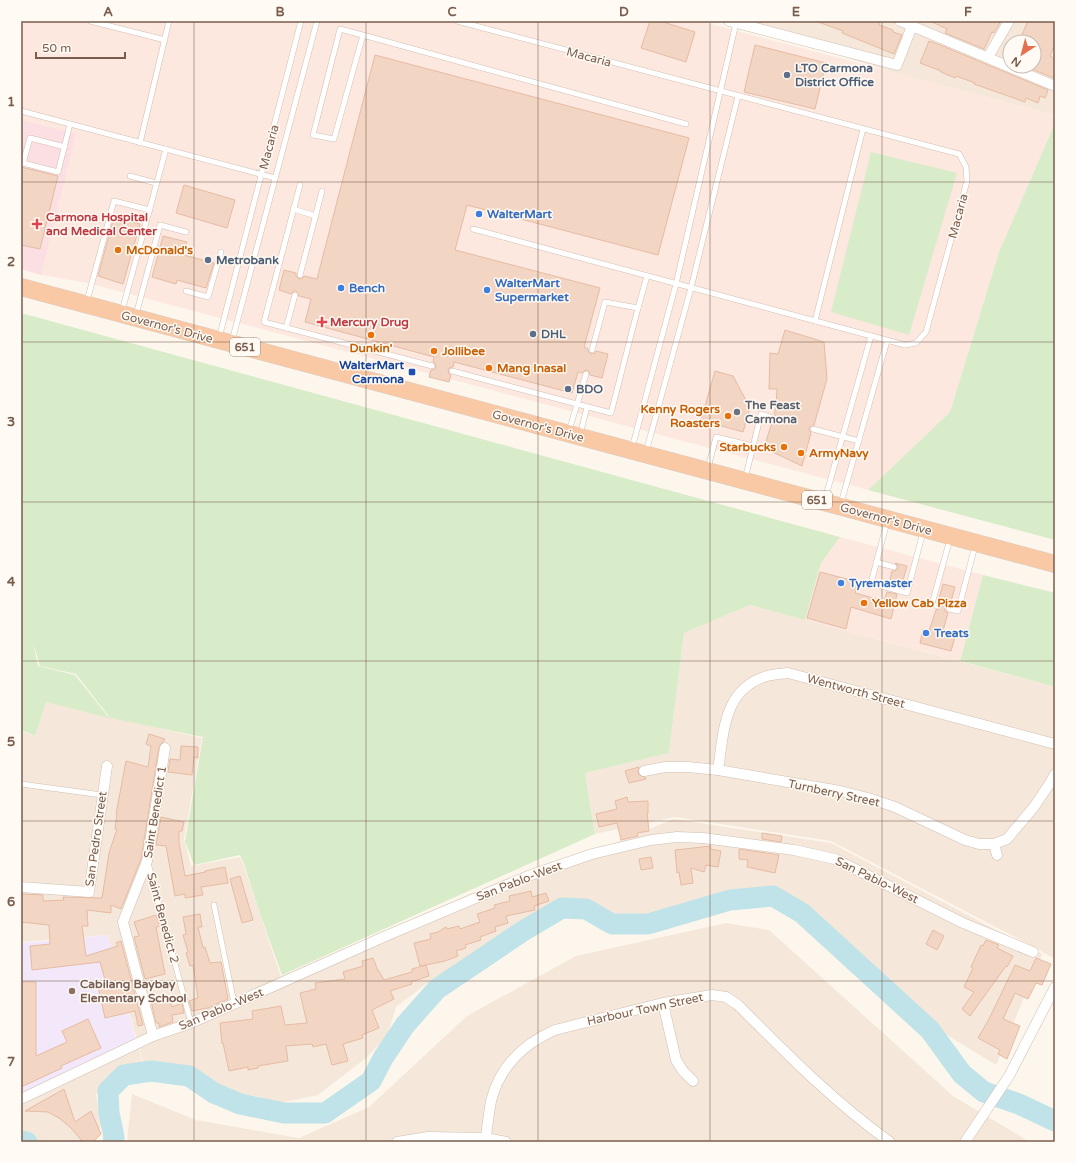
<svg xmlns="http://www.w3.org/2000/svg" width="1076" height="1163" font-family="'Varela Round',sans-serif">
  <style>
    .residential { fill: #f5e8da; fill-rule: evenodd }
    .commercial { fill: #fde8e0 }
    .education { fill: #f3e8fa }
    .medical { fill: #fbdfe3 }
    .green { fill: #d8ecc9 }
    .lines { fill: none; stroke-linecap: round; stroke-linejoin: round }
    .river { stroke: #bfe3e8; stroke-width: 21 }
    .building { fill: #f3d5c3; stroke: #e6bba3 }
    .service-casing { stroke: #d1beb0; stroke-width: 6 }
    .minor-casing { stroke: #d1beb0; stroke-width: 11 }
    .trunk-casing { stroke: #dad1cd; stroke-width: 18 }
    .service { stroke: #fff; stroke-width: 5 }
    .minor { stroke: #fff; stroke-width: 10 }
    .trunk { stroke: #f9c8a4; stroke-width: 17 }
    .grid { fill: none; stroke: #7a5c4d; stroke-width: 1; stroke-opacity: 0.55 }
    .service-dot { fill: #5c6f8a; stroke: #fffaf3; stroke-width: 1.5 }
    .shop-dot { fill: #3f7fe0; stroke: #fffaf3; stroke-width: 1.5 }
    .health-dot { fill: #e0444e; stroke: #fffaf3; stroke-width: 1.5 }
    .food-dot { fill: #e8710a; stroke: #fffaf3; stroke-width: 1.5 }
    .transit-dot { fill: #1a4fb4; stroke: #fffaf3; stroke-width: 1.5 }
    .worship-dot { fill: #6b7280; stroke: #fffaf3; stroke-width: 1.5 }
    .education-dot { fill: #8d6e63; stroke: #fffaf3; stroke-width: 1.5 }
    .labels { text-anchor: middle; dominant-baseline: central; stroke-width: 3; stroke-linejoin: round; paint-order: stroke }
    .shield { fill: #fffaf3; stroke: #a28b7f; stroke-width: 1 }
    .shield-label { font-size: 11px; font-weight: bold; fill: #7a5c4d }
    .street-label { font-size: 12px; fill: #7a5c4d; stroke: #fffaf3 }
    .service-label { font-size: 12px; font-weight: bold; fill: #4e5e75; stroke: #fffaf3; text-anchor: start }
    .shop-label { font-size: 12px; font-weight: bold; fill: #366cbe; stroke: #fffaf3; text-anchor: start }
    .health-label { font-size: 12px; font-weight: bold; fill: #be3a42; stroke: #fffaf3; text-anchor: start }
    .food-label { font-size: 12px; font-weight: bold; fill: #c56008; stroke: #fffaf3; text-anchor: start }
    .transit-label { font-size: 12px; font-weight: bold; fill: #164399; stroke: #fffaf3; text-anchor: end }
    .worship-label { font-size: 12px; font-weight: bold; fill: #5b616d; stroke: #fffaf3; text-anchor: start }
    .education-label { font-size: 12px; font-weight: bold; fill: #785e54; stroke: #fffaf3; text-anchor: start }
    .neatline { fill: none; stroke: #7a5c4d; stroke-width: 1.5 }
    .grid-label { font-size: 13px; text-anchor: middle; font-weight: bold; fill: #7a5c4d }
  </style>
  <rect width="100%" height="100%" fill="#fdf6ec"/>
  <g class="residential">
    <path d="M732 21H1055V115L898 74ZM1010 42H1034V66H1010Z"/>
    <path d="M750 605 1055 687V959L1034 947 831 841 675 817 595 834 585 773 669 753 684 633Z"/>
    <path d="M46 702 202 738 184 839 191 866 240 857 243 864 281 977 674 819 831 843 1042 954 996 1065 934 1027 836 934 770 891 728 894 689 902 646 921 612 920 588 906 562 905 461 965 426 984 396 1007 387 1036 366 1058 318 1095 280 1103 255 1096 216 1090 186 1073 145 1069 108 935 21 942V731L35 736Z"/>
    <path d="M726 923 769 930 953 1096 1030 1142H127L132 1094 196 1120 299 1138 369 1107 467 1016 576 956Z"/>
    <path d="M136 1039 144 1069 109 1080 96 1094 101 1126 93 1142H35L21 1136V1097Z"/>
  </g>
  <g class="commercial">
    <path d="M21 21H700L1055 115V123L999 252 950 412 868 490 88 283 41 275 21 269Z"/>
    <path d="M840 537 983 575 960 661 805 620 821 563Z"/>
  </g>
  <path class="education" d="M108 935 136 1039 21 1096V943Z"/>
  <path class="medical" d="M21 120 76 134 41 275 21 269Z"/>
  <g class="green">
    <path d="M1055 123V540L868 490 950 412 999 252Z"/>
    <path d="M871 152 957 173 909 335 831 312Z"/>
    <path d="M21 313 840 537 821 563 805 620 750 605 684 633 669 753 585 773 595 834 282 975 258 908 244 864 240 855 194 865 185 841 203 737 110 718 76 674 40 666 33 643 38 666 75 675 109 718 46 702 35 736 21 730Z"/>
    <path d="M983 575 1055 593V687L960 661Z"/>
  </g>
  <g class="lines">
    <g class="river">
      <path d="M21 1141 27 1142"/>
      <path d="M113 1142 114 1137 109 1113 108 1091 124 1075 151 1071 189 1076 214 1093 240 1104 284 1113H325L371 1081 383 1058 405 1025 437 989 523 931 562 908 586 909 612 924H648L730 900 773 896 802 913 930 1030 962 1074 984 1092 1019 1104 1055 1121"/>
    </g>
  </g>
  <g class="building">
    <path d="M650 21H660L695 32 686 62 641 48Z"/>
    <path d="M818 21H880L879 25 893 30V32L902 35 894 54 842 33 843 31 818 22Z"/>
    <path d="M930 21H1001L994 33 992 32 984 49 945 33 947 29Z"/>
    <path d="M1028 21H1055V44L1050 56 1055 59V76L1054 78 1024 66H1034V42H1027L1020 39Z"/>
    <path d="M929 41 940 45 1048 90 1045 98 1040 96 1038 103 1026 98 1025 102 974 84 975 83 956 76 955 78 941 72V71L920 63Z"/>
    <path d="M755 45 826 63 815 109 744 92Z"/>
    <path d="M375 55 689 138 658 255 467 205 455 250 600 288 584 347 588 349V351L591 354 595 353 596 351 608 354 602 378 590 375 589 372 587 370 584 371 582 373 578 372 572 393 454 362 453 367 449 368 448 370 449 374 451 375 449 382 429 377 431 370 435 369 436 367 435 363 433 362 434 357 305 322 311 299 299 296 296 291H294L291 294 279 290 284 270 296 273V276L299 279 303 278 304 276 317 279Z"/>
    <path d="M21 167 58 176 40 249 21 245Z"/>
    <path d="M184 185 235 200 227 228 176 213Z"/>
    <path d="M114 217 140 224 123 284 98 276Z"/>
    <path d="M163 236 187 242 184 255 214 263 206 288 177 280 176 284 152 277Z"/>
    <path d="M785 330 824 342 827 379 814 425 809 428V430L811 433 802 466 764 448 772 422 775 421 777 419 776 416 774 414 776 406 777 389H769L770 353 778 354Z"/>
    <path d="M715 371 733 376 750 408 743 432 701 420Z"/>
    <path d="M895 563 907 566 901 587 889 584 892 571H895L898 568V566Z"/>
    <path d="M820 572 858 582 855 593 884 601 887 592 897 594 891 619 851 607 846 629 807 618Z"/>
    <path d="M943 584 955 587 950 605H947L945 608V611L948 613 942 634 955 637 951 651 920 643 923 629 929 631 936 610 939 609 941 607 940 604 938 602Z"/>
    <path d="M149 734 165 739 159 747 141 859 121 909 111 905V913L87 910 88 926H82L86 956 118 946 116 943 121 941 143 1025 138 1026 135 1011 105 1018 97 982 105 980 100 962 32 970 30 946 50 944 49 925 21 922V894L43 895V901L64 900 63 897 102 898 109 853 117 829H115L117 814H116L126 761 148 767 151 746 146 744Z"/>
    <path d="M181 746 198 747V758L194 757 192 775 168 772 170 759 180 760Z"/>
    <path d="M639 767 638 772 639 775 645 777 646 779 629 783 625 771Z"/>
    <path d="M627 797 628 802 648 801V813H647L649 831 637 833 638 836 621 840 617 823 599 827 596 814 617 809 615 801Z"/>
    <path d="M161 817 184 822 182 831H179V843L185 876 205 872V871L225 867 228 883 201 887 203 895 185 898V894L175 896 166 846 156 845Z"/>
    <path d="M762 833 782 836 781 842 762 839Z"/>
    <path d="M711 846 710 849 721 851 718 867 706 865 704 872 691 868 693 883 681 885 679 872 677 873 675 850Z"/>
    <path d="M739 849 779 855 775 873 747 867 748 860 739 859Z"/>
    <path d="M651 857 653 868 641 870 639 859Z"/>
    <path d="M240 876 253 920 242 923 230 879Z"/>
    <path d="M531 891 532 897 546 893 549 901 534 906 535 910 506 916 508 923 495 927 496 931 480 937 481 940 465 945 466 948 456 951 458 956 445 961 426 965 429 976 411 982 412 984 390 991 394 999 372 1010 379 1028 362 1035 363 1038 343 1044 348 1061 332 1065 326 1044 313 1047 312 1044 286 1046 288 1061 258 1066V1068L248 1070V1067L229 1071 223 1043 222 1044 220 1023 253 1019 252 1011 281 1006 285 1025 307 1023 300 993 316 989 315 983 345 979 343 972 363 966 362 961 373 958 378 971H379L384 980 412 972V969L426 965 420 966 414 943 431 939 430 934 438 932 446 927 447 929 459 926 460 929 480 922 477 914 495 908 494 905 510 901 509 896Z"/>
    <path d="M200 914 202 927H198L203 948 205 947 210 963 221 962 228 999 208 1008 192 1011 189 1001 198 998 193 965 190 966 186 953 188 952 183 935 186 934 183 917Z"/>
    <path d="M156 915 160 926 156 927 165 974 145 979 134 937 139 936 134 922Z"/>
    <path d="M933 930 944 936 937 950 926 944Z"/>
    <path d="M986 940 999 945 997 948 1013 956 1007 967 1006 966 970 1016 962 1009 974 992 964 987 973 968 971 967 981 945 983 946Z"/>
    <path d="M1036 958 1051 964 1042 985 1036 983 1028 999 1015 993 1003 1019 1020 1026 1007 1059 998 1054 1000 1050 978 1038 989 1019 1015 965 1030 971Z"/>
    <path d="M21 982H36V1056L67 1042 62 1031 88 1019 101 1048 61 1066 62 1068 21 1087Z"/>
    <path d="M169 996 172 1007 182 1003 184 1013 172 1015 173 1022 159 1027V1023H156L151 1001Z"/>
    <path d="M64 1089 75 1122 91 1111 101 1134 93 1142H83L70 1127 59 1118 48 1112 25 1111Z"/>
  </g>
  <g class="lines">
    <defs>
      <g id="service">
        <path d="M90 21 165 40"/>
        <path d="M457 21 959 154 966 167 967 181 926 332 916 343 905 345 473 229"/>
        <path d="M363 35 334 139 313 135 340 29 370 37 686 124"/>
        <path d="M21 111 275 178"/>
        <path d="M140 143 169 21"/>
        <path d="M65 147 30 138 23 163 58 172 70 124"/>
        <path d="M130 176 156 183"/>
        <path d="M300 185 264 322 432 366"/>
        <path d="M293 209 316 216"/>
        <path d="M300 275 322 191"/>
        <path d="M186 291 208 297 221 252"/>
        <path d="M87 301 114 201 150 210"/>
        <path d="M638 308 647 276"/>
        <path d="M122 311 166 149"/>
        <path d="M136 315 160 225 186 232"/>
        <path d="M815 321 863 129"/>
        <path d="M286 328 295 295"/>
        <path d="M219 338 301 21"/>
        <path d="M232 341 317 21"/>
        <path d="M452 371 611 413 638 308 605 302 592 350"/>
        <path d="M813 429 859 441"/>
        <path d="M569 431 586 374"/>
        <path d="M580 435 587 407"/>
        <path d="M632 448 676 284 736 23"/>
        <path d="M646 452 691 288 738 96"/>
        <path d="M708 468 716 437 753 446"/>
        <path d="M745 479 761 414 773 418"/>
        <path d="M825 499 871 336"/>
        <path d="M841 503 887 341"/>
        <path d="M887 522 871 583 907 593 923 532"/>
        <path d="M876 562 894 567"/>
        <path d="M937 606 932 604 950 539"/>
        <path d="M949 609 958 611 975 546"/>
        <path d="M21 784 102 795"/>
        <path d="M148 863 191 1023"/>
        <path d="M214 905 234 1003"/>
      </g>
      <g id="minor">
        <path d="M729 21 897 65 912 26"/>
        <path d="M900 21 1055 86"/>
        <path d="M988 57 1009 21"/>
        <path d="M718 770C724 732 723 689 767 676 774 674 781 674 788 673L1055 744"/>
        <path d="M644 771 665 767H688L718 770 840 791 868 798 895 807 965 840 979 844H994L1007 839 1034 807 1050 783 1055 774"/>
        <path d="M994 844 997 855"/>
        <path d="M21 887 89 892 107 766"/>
        <path d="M663 1003 676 1060 683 1071 693 1081"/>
        <path d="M153 1036 123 922 147 861 165 748"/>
        <path d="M21 1099 153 1036 191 1023 388 935 528 876 592 854 651 840 677 837 703 838 794 850 835 859 963 923 1033 952"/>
        <path d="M486 1138C487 1126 489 1113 491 1101 500 1066 523 1044 555 1030L663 1003 712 995 726 997 738 1005C786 1053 834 1102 890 1142"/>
        <path d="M397 1142 428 1137 486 1138 506 1142"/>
        <path d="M965 1142 1009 1076 1055 987"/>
      </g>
      <path id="trunk" d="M21 287 1055 564"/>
    </defs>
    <use href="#service" class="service-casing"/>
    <use href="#minor" class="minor-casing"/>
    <use href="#trunk" class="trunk-casing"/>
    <use href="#service" class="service"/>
    <use href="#minor" class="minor"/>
    <use href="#trunk" class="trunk"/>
  </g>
  <path class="grid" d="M194 21V1142M366 21V1142M538 21V1142M710 21V1142M882 21V1142M21 182H1055M21 342H1055M21 502H1055M21 661H1055M21 821H1055M21 981H1055"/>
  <g class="service-dot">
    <circle cx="787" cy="75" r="4"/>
    <circle cx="208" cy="260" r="4"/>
    <circle cx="533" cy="334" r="4"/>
    <circle cx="568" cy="389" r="4"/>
  </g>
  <g class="shop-dot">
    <circle cx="479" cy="214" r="4"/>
    <circle cx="341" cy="288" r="4"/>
    <circle cx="487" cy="290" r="4"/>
    <circle cx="841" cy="583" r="4"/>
    <circle cx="926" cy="633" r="4"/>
  </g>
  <g class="health-dot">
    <path d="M35 218h4v4h4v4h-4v4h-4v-4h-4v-4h4z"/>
    <path d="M320 316h4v4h4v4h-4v4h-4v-4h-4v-4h4z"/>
  </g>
  <g class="food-dot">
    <circle cx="118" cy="250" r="4"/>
    <circle cx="371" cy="335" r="4"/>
    <circle cx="434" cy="351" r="4"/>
    <circle cx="489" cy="368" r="4"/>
    <circle cx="728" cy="416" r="4"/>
    <circle cx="784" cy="447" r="4"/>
    <circle cx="801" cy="453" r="4"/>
    <circle cx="864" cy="603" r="4"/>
  </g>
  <rect class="transit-dot" x="408" y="368" width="8" height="8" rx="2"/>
  <circle class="worship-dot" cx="737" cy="412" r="4"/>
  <circle class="education-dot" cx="72" cy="991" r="4"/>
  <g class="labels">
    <g class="shield">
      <rect x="230" y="338" width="30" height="18" rx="3"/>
      <rect x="802" y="491" width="30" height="18" rx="3"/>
    </g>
    <g class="shield-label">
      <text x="245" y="347">651</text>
      <text x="817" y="500">651</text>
    </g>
    <g class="street-label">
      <text transform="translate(589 57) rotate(15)">Macaria</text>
      <text transform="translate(269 147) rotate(-75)">Macaria</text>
      <text transform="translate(958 216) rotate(-75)">Macaria</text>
      <text transform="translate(167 327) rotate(15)">Governor's Drive</text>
      <text transform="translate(538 426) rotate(15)">Governor's Drive</text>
      <text transform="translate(886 519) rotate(15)">Governor's Drive</text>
      <text transform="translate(856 691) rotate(15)">Wentworth Street</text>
      <text transform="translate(834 793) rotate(12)">Turnberry Street</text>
      <text transform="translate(155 812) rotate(-81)">Saint Benedict 1</text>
      <text transform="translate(96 839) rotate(-82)">San Pedro Street</text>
      <text transform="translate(877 880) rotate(26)">San Pablo-West</text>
      <text transform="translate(519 881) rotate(-21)">San Pablo-West</text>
      <text transform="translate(163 918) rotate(75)">Saint Benedict 2</text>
      <text transform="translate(221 1009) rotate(-23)">San Pablo-West</text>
      <text transform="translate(645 1009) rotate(-12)">Harbour Town Street</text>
    </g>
    <g class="service-label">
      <text x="795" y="68">LTO Carmona<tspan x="795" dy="14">District Office</tspan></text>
      <text x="216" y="260">Metrobank</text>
      <text x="541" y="334">DHL</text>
      <text x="576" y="389">BDO</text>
    </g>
    <g class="shop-label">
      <text x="487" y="214">WalterMart</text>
      <text x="495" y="283">WalterMart<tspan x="495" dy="14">Supermarket</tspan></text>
      <text x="349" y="288">Bench</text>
      <text x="849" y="583">Tyremaster</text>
      <text x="934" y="633">Treats</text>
    </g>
    <g class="health-label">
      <text x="46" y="217">Carmona Hospital<tspan x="46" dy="14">and Medical Center</tspan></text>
      <text x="330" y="322">Mercury Drug</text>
    </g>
    <g class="food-label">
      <text x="126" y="250">McDonald's</text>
      <text x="371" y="348" text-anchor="middle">Dunkin'</text>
      <text x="442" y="351">Jollibee</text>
      <text x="497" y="368">Mang Inasal</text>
      <text x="720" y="409" text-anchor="end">Kenny Rogers<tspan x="720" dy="14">Roasters</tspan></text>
      <text x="776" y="447" text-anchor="end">Starbucks</text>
      <text x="809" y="453">ArmyNavy</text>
      <text x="872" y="603">Yellow Cab Pizza</text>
    </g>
    <g class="transit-label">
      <text x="404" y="365">WalterMart<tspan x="404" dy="14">Carmona</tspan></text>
    </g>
    <g class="worship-label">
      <text x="745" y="405">The Feast<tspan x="745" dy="14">Carmona</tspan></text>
    </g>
    <g class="education-label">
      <text x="80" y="984">Cabilang Baybay<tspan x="80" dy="14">Elementary School</tspan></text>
    </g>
  </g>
  <rect width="1076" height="1163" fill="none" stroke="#fffaf3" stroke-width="44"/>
  <g transform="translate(1022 54) rotate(216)"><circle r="19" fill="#fffaf3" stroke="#cabbb1"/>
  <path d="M0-3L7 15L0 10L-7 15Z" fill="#e76f51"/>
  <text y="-6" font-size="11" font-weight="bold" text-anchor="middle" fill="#7a5c4d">N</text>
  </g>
  <path d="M36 52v6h89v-6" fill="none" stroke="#7a5c4d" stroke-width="2"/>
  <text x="42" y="52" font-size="12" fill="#7a5c4d" stroke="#fffaf3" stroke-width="3" paint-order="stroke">50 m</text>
  <rect x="22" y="22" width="1032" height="1119" class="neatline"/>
  <g class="grid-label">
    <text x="108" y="16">A</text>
    <text x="280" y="16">B</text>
    <text x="452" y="16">C</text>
    <text x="624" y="16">D</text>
    <text x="796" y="16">E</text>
    <text x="968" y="16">F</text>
    <text x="11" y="106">1</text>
    <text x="11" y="266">2</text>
    <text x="11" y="426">3</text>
    <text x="11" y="586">4</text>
    <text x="11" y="746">5</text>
    <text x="11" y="906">6</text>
    <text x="11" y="1066">7</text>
  </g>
</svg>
